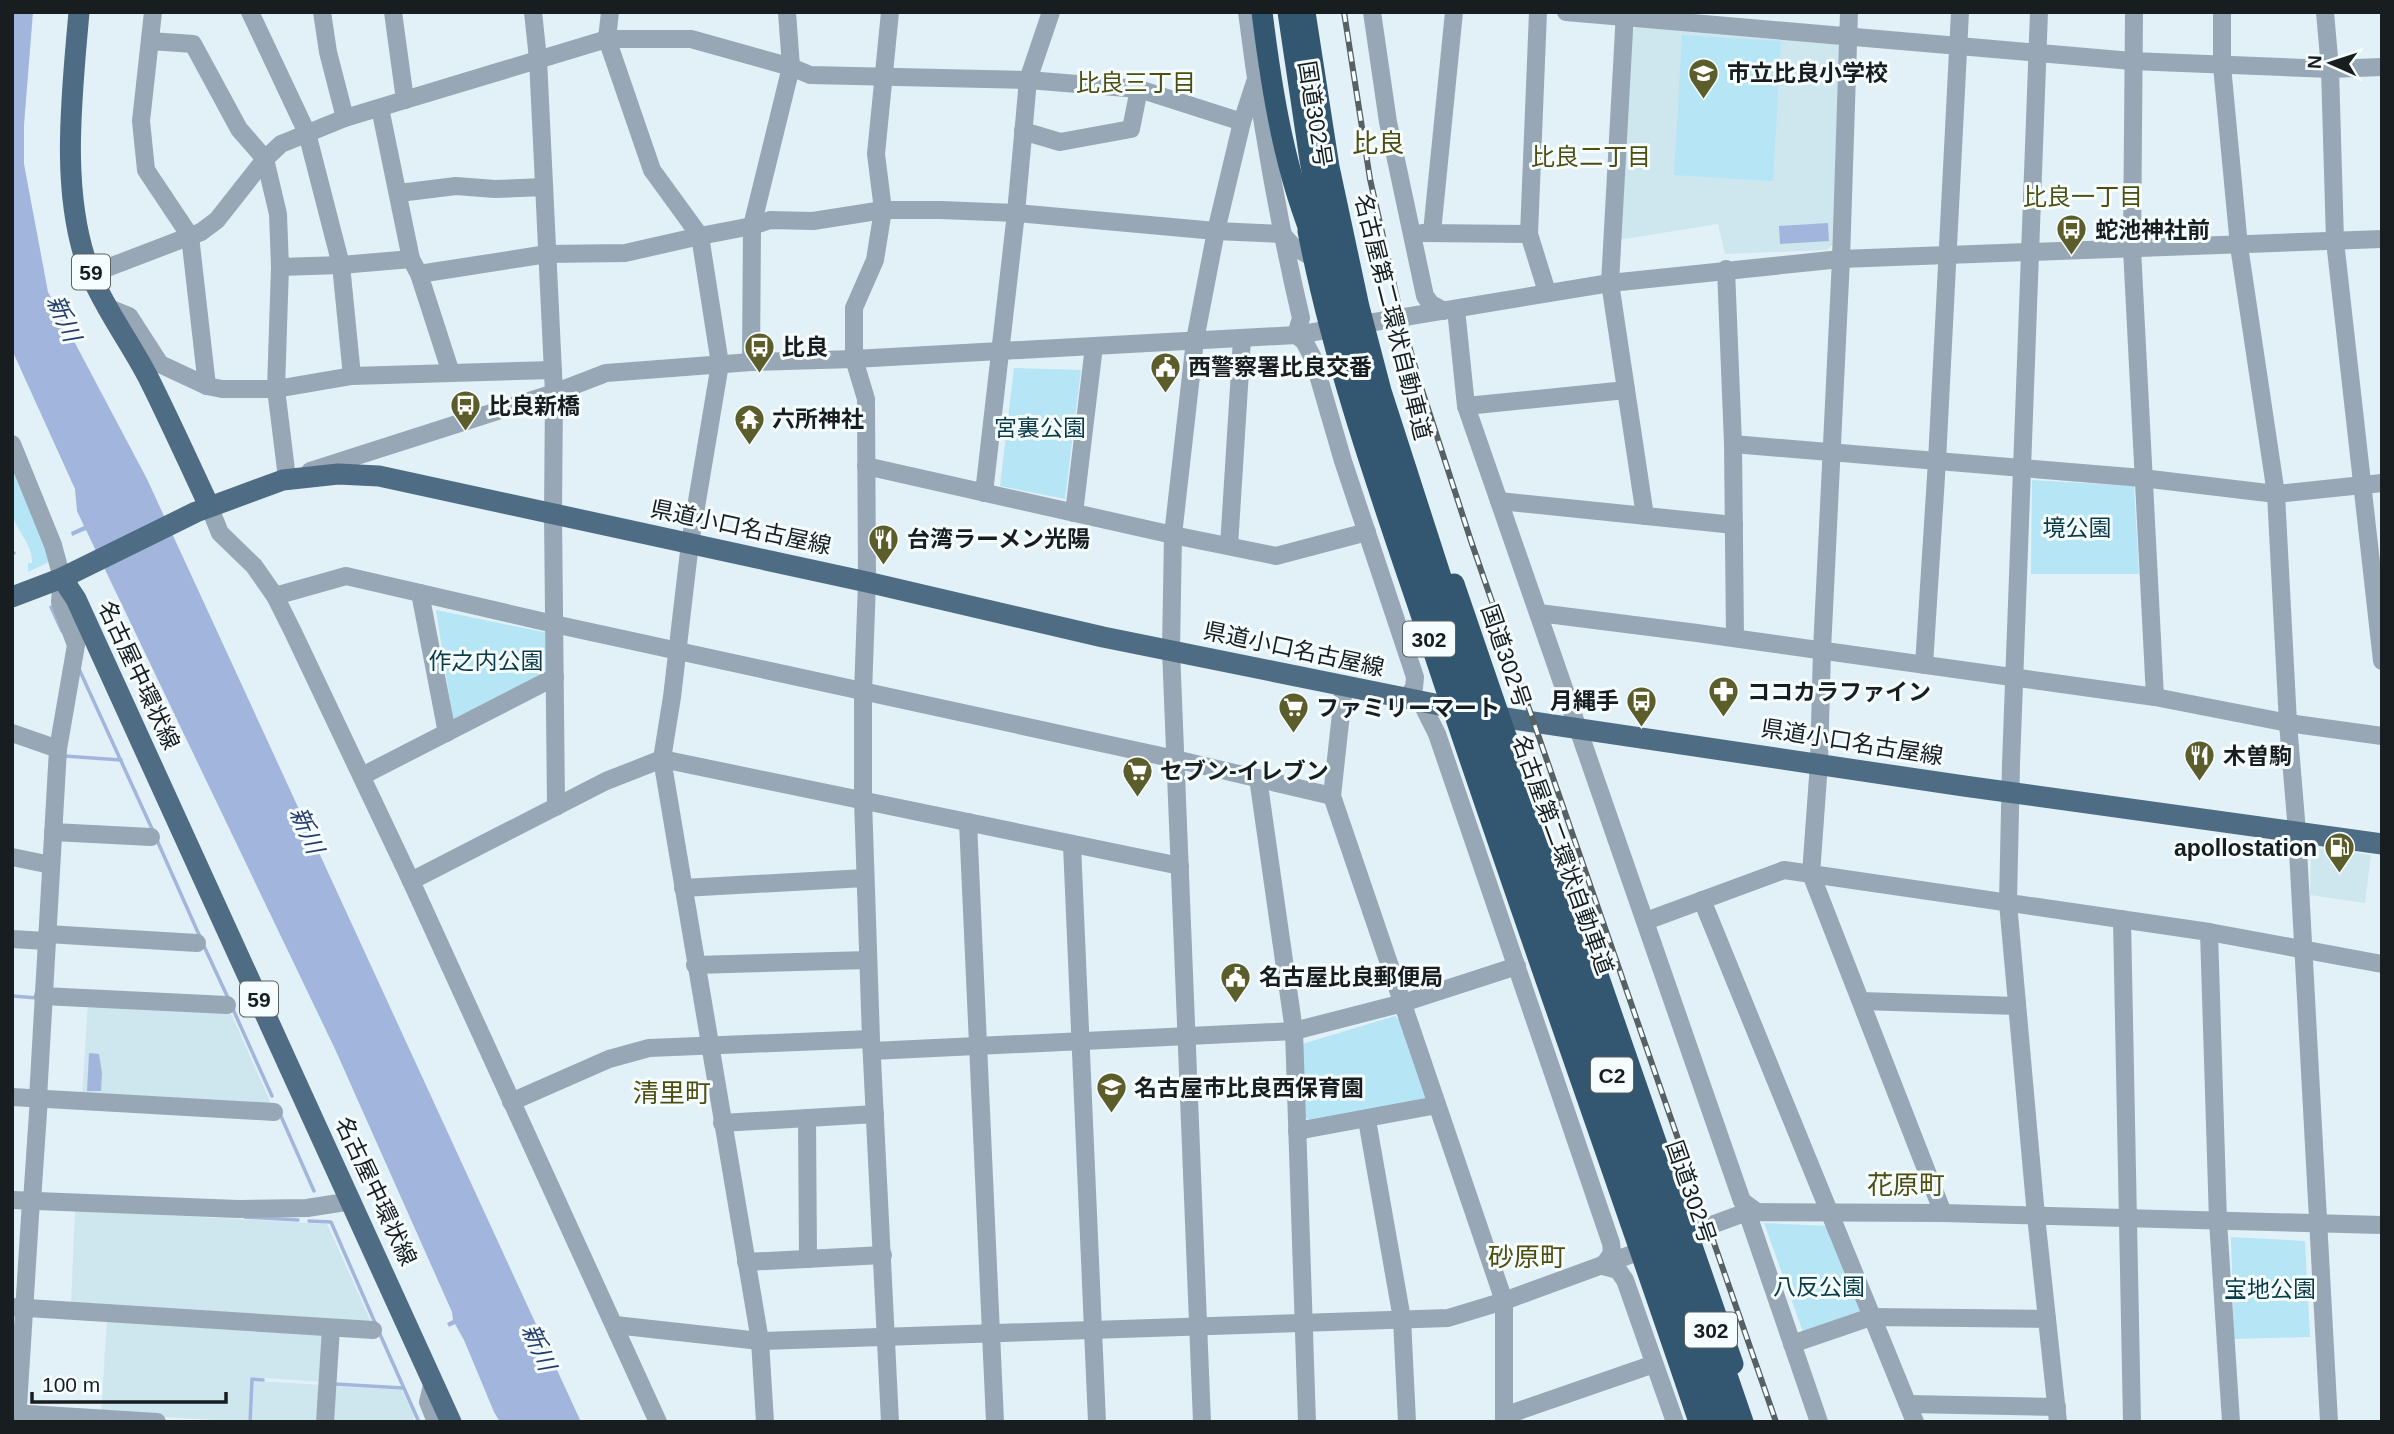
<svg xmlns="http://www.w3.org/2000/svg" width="2394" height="1434" font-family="Helvetica,'Noto Sans JP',sans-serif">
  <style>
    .built { fill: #cee6ee }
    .green { fill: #b6e5f5 }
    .water { fill: #a2b6dd }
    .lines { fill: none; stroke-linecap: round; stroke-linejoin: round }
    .stream { stroke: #a2b6dd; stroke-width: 3.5 }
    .minor { stroke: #97a7b5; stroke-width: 18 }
    .major { stroke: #4e6c83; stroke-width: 21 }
    .highway { stroke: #335771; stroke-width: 21 }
    .rail-casing { stroke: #576063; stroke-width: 6 }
    .rail { stroke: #f6fdff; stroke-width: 3.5; stroke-dasharray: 10; stroke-linecap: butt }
    .highway-bridge { stroke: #335771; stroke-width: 21 }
    .labels { text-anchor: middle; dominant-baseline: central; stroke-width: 6; stroke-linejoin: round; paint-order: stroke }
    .shield { fill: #f6fdff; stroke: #5b6163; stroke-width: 2 }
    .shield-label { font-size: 21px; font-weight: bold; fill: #181e20 }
    .poi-label { font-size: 23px; font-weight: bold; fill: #181e20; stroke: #f6fdff; text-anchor: start }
    .street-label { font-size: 23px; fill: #181e20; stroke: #f6fdff }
    .park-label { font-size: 23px; fill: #093a47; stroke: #f6fdff }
    .neighbourhood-label { font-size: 24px; fill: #4d4e10; stroke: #f6fdff }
    .water-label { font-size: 24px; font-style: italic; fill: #243a6b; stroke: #f6fdff }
    .quarter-label { font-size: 26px; fill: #4d4e10; stroke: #f6fdff }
  </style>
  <rect width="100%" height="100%" fill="#e2f1f7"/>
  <g class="built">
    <path d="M1637 25 1835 41 1840 46 1832 245 1827 250 1725 254 1718 224 1618 240 1631 34Z"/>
    <path d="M2319 849 2371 855 2365 903 2310 895 2311 856Z"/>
    <path d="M88 1002 230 1011 273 1108 82 1096Z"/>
    <path d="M75 1210 327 1224 372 1324 71 1305Z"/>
    <path d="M107 1319 323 1333 324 1382 251 1377 248 1422 101 1413Z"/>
    <path d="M253 1381 323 1385 321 1422H251Z"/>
    <path d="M331 1386 402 1390 414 1415 413 1422H329Z"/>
  </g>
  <g class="green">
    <path d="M1682 35 1781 41 1773 181 1674 175Z"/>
    <path d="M1014 368 1081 370 1065 499 1000 486Z"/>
    <path d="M12 457 50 557 47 563 28 572V563H32C33 544 16 531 12 513 9 496 12 475 12 457Z"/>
    <path d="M2032 480 2134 486 2139 574H2031Z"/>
    <path d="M436 610 548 633V676L453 720Z"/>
    <path d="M1395 1016 1400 1021 1427 1098 1312 1123 1303 1115 1302 1044Z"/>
    <path d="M1764 1223 1828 1226 1862 1315 1803 1332Z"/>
    <path d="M2231 1237 2305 1241 2310 1337 2234 1339Z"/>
  </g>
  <g class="water">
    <path d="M12 12H33L24 125V164L48 292 147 479 581 1422H500L494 1412 464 1340 455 1324 449 1327 447 1323 453 1320 452 1312 335 1049 86 530 72 536 71 532 84 526 77 511 75 489 12 350Z"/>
    <path d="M1828 223 1829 241 1780 244 1779 226Z"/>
    <path d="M89 1053 99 1054 102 1073 101 1091H87Z"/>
  </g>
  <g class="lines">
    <g class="stream">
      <path d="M12 553H14"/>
      <path d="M51 607 62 631"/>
      <path d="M79 669 153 831"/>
      <path d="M64 756 121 760"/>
      <path d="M156 838 200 937"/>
      <path d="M203 944 229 1000"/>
      <path d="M12 996 38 998"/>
      <path d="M232 1007 272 1096"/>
      <path d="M280 1114 314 1191"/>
      <path d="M245 1217 298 1220"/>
      <path d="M309 1221 331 1222 376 1325"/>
      <path d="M379 1332 419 1422"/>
      <path d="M335 1384 403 1388"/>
      <path d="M250 1422 252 1379 263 1380"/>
    </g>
    <g class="minor">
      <path d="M153 12 141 121 146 170 190 236 207 386"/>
      <path d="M250 12 307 133 341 265 352 376"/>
      <path d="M322 12 328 52 345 118"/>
      <path d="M393 12 405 100"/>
      <path d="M533 12 538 59 554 393 553 514 556 807"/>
      <path d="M610 12 607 39 652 170 700 236 720 364 690 543 672 697 662 759 760 1341 765 1422"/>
      <path d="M890 12 876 154 883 210 875 260 854 308V359L866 399 867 582 863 693V800L871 1039 890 1422"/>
      <path d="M1247 12C1260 115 1277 216 1301 318L1296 335"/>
      <path d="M1372 12 1388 122 1425 296 1431 304 1444 311"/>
      <path d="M1538 12 1529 234 1547 292"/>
      <path d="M1566 12 2132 61 2330 69 2382 67"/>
      <path d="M1625 12 1610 283 1645 516"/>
      <path d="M1849 12 1841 259 1822 650 1819 763 1811 874 1943 1213"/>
      <path d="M2039 12 2011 764 2008 903 2036 1216 2058 1422"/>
      <path d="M2134 12 2132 249 2155 697"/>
      <path d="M2222 12V66L2239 246 2276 494 2288 723 2297 832 2329 1422"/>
      <path d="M2325 12 2330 69 2335 241 2382 661"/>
      <path d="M150 41 193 44 239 129 265 159 278 214 280 267 276 389 287 478"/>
      <path d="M380 108 411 259 419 274 451 373"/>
      <path d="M1023 131 1060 142 1131 129 1139 89"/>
      <path d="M399 193 456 186 495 189 544 187"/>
      <path d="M1432 232 1454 12"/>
      <path d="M1422 233 1529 234"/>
      <path d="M280 267 341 265 411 259"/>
      <path d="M1726 269 1733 444 1735 638"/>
      <path d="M91 274 201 232 217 220 265 159 281 144 345 118 607 39H691L791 67 810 75 1028 80 1139 89 1242 122"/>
      <path d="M419 274 547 254 625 253 700 236 752 226 770 220 813 221 883 210H941L1016 213 1216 231 1282 234 1294 247 1314 258"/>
      <path d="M109 308 129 316 160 364 207 386 222 389H276L352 376 553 370"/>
      <path d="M1456 309 1466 406 1742 1201 1757 1212"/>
      <path d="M1296 335 1304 341 1313 358 1343 461 1415 677 1414 688 1405 699"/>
      <path d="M751 362 752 226 791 67 787 12"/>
      <path d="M1466 406 1626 390"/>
      <path d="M12 444 53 545 62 578 60 602 76 645 58 749 38 1098"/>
      <path d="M1733 444 2142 478 2276 494 2382 483"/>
      <path d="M866 466 1173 535 1276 556 1367 532"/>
      <path d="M310 471 554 393 606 373 751 362 854 359 1296 335 1610 283 1841 259 2382 239"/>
      <path d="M984 493 1016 213 1028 80 1051 12"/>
      <path d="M1499 501 1734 525"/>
      <path d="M209 506 220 533 254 566 275 596 293 632 411 881 658 1422"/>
      <path d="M1074 513 1094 346"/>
      <path d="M1229 546 1242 339"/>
      <path d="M420 593 447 733"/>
      <path d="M275 596 346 576 554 624 1175 759 1332 796"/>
      <path d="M1539 613 1697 633 2155 697 2288 723 2382 736"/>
      <path d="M1924 665 1937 461 1960 12"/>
      <path d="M1344 686 1332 796 1504 1301V1422"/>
      <path d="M1421 702 1437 734 1611 1243 1612 1253 1603 1266"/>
      <path d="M12 733 58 749"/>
      <path d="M362 776 555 677"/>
      <path d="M1258 778 1294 1031 1307 1422"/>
      <path d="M968 822 995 1422"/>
      <path d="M53 832 151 837"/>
      <path d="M1072 845 1097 1422"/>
      <path d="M12 857 51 865"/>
      <path d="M411 881 606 781 662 759 1180 866"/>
      <path d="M683 888 865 878"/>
      <path d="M1702 900 1915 1422"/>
      <path d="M2122 919 2132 1422"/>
      <path d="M1646 921 1784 870 2209 932 2382 964"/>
      <path d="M2209 932 2218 1221 2231 1422"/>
      <path d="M47 934 197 943"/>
      <path d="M12 939 46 941"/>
      <path d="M695 965 868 960"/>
      <path d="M43 996 227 1005"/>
      <path d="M1861 1001 2017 1006"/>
      <path d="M872 1051 1294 1031 1403 1003 1517 966"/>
      <path d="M12 1097 274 1112"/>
      <path d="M511 1102 609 1059 649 1048 871 1039"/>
      <path d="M807 1118 808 1259"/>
      <path d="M1367 1120 1402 1319 1407 1422"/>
      <path d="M722 1123 875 1114"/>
      <path d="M1297 1131 1437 1105"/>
      <path d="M12 1200 238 1209 307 1208 352 1201"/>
      <path d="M32 1201 39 1098"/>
      <path d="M1747 1212 1819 1422"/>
      <path d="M746 1262 883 1255"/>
      <path d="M1603 1266 1618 1270 1625 1280 1675 1422"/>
      <path d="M12 1307 373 1330"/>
      <path d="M615 1325 760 1341 1448 1318 1504 1301 1747 1212 1943 1213 2382 1225"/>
      <path d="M1792 1344 1871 1317 2047 1319"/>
      <path d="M433 1381 428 1402 436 1422"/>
      <path d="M1908 1404 2057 1407"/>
      <path d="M12 1413 157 1422"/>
      <path d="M1504 1416 1654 1364"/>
      <path d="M17 1422 31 1201"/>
      <path d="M325 1422 331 1328"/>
      <path d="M1202 1422 1171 650 1173 535 1195 340 1216 231 1242 122 1255 82"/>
    </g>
    <g class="major">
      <path d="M79 12C72 94 59 197 91 275 106 311 130 342 148 377 169 419 189 463 209 506"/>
      <path d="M62 578 76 599 451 1422"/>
      <path d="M12 597 62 578 196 512 283 480 338 474 379 476 867 582 1103 637 1499 717 1964 786 2382 844"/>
    </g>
    <g class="highway">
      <path d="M1308 231C1337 381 1392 526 1440 671 1524 922 1614 1171 1699 1422"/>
      <path d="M1454 584 1559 891"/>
      <path d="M1719 1352 1743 1422"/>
    </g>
    <defs>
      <path id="rail" d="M1344 12 1370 179 1403 325 1421 387 1471 541 1776 1422"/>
    </defs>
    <use href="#rail" class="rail-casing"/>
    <use href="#rail" class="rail"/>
    <g class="highway-bridge">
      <path d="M1262 12C1272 93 1285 174 1317 249"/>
      <path d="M1288 12 1310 160 1324 238 1359 378 1417 560 1712 1422"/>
      <path d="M1305 12 1329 167 1359 307 1381 391 1490 729 1580 981 1732 1422"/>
      <path d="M1556 875 1598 975 1733 1364"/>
    </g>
  </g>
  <defs>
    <symbol id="school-pin" viewBox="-11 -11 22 30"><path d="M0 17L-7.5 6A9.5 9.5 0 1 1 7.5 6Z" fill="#5b5d2a" stroke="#f6fdff"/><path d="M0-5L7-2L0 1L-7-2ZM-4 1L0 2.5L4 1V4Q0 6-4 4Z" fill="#fff"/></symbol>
    <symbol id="bus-pin" viewBox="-11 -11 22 30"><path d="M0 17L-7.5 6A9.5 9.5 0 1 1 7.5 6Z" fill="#5b5d2a" stroke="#f6fdff"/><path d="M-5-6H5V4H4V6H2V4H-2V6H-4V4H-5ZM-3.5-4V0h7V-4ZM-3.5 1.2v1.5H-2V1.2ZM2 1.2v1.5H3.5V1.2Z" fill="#fff"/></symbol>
    <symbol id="civic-pin" viewBox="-11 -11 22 30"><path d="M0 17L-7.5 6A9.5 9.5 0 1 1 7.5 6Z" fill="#5b5d2a" stroke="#f6fdff"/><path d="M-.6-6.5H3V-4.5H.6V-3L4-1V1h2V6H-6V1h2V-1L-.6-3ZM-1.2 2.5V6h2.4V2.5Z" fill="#fff"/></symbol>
    <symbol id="temple-pin" viewBox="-11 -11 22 30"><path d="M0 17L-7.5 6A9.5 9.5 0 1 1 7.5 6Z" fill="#5b5d2a" stroke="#f6fdff"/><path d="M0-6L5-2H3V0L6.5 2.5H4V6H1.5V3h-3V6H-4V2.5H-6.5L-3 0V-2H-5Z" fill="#fff"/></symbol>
    <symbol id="restaurant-pin" viewBox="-11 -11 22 30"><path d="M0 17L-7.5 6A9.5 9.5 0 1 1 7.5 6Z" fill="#5b5d2a" stroke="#f6fdff"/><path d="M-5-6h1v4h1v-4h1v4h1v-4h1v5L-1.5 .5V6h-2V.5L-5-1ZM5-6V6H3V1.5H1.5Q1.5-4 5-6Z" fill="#fff"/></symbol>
    <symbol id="pharmacy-pin" viewBox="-11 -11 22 30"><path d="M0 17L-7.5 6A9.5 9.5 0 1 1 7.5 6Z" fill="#5b5d2a" stroke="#f6fdff"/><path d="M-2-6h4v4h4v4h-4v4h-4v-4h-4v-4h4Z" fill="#fff"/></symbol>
    <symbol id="supermarket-pin" viewBox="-11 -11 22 30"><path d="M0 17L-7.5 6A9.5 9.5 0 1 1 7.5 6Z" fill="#5b5d2a" stroke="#f6fdff"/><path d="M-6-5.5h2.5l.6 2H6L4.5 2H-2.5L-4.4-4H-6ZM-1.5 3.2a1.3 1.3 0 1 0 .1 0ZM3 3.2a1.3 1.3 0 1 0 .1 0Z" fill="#fff"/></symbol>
    <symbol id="fuel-pin" viewBox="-11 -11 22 30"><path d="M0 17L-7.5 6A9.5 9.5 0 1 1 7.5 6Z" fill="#5b5d2a" stroke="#f6fdff"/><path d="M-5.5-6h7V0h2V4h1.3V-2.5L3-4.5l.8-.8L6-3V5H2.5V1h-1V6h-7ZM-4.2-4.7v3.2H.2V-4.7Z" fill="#fff"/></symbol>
  </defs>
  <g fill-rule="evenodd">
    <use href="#school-pin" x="1686" y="56" width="35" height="47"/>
    <use href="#bus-pin" x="2054" y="212" width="35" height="47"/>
    <use href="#bus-pin" x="742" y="330" width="35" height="47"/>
    <use href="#civic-pin" x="1148" y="350" width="35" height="47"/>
    <use href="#bus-pin" x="448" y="388" width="35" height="47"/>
    <use href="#temple-pin" x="732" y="402" width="35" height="47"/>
    <use href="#restaurant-pin" x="866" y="522" width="35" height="47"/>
    <use href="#pharmacy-pin" x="1706" y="674" width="35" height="47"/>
    <use href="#bus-pin" x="1624" y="684" width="35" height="47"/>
    <use href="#supermarket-pin" x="1276" y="690" width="35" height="47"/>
    <use href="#restaurant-pin" x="2182" y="738" width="35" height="47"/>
    <use href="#supermarket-pin" x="1120" y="754" width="35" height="47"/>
    <use href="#fuel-pin" x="2322" y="830" width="35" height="47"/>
    <use href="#civic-pin" x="1218" y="960" width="35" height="47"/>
    <use href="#school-pin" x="1094" y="1070" width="35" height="47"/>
  </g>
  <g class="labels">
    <g class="shield">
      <rect x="72" y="254.5" width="38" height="35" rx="5"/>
      <rect x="1403" y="621.5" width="52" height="35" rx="5"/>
      <rect x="240" y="981.5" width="38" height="35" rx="5"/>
      <rect x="1591" y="1057.5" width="42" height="35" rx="5"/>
      <rect x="1685" y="1312.5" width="52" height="35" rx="5"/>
    </g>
    <g class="shield-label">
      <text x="91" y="272">59</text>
      <text x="1429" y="639">302</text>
      <text x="259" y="999">59</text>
      <text x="1612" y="1075">C2</text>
      <text x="1711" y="1330">302</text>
    </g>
    <g class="poi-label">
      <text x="1727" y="73">市立比良小学校</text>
      <text x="2095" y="230">蛇池神社前</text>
      <text x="782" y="347">比良</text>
      <text x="1188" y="367">西警察署比良交番</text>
      <text x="488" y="406">比良新橋</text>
      <text x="772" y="419">六所神社</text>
      <text x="907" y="539">台湾ラーメン光陽</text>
      <text x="1747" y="692">ココカラファイン</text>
      <text x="1619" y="701" text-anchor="end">月縄手</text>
      <text x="1316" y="708">ファミリーマート</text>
      <text x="2223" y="756">木曽駒</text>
      <text x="1160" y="771">セブン-イレブン</text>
      <text x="2317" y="848" text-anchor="end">apollostation</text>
      <text x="1259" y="977">名古屋比良郵便局</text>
      <text x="1134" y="1088">名古屋市比良西保育園</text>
    </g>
    <g class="street-label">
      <text transform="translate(1315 114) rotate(81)">国道302号</text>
      <text transform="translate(1393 317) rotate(76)">名古屋第二環状自動車道</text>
      <text transform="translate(741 527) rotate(12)">県道小口名古屋線</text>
      <text transform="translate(1294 649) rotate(12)">県道小口名古屋線</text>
      <text transform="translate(1506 656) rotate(71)">国道302号</text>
      <text transform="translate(139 675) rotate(65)">名古屋中環状線</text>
      <text transform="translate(1852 742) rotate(9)">県道小口名古屋線</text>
      <text transform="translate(1563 855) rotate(70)">名古屋第二環状自動車道</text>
      <text transform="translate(376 1191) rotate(65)">名古屋中環状線</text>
      <text transform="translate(1691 1192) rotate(71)">国道302号</text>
    </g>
    <g class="park-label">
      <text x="1040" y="428">宮裏公園</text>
      <text x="2077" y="528">境公園</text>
      <text x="486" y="661">作之内公園</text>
      <text x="1819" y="1287">八反公園</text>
      <text x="2270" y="1289">宝地公園</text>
    </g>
    <g class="neighbourhood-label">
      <text x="1136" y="82">比良三丁目</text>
      <text x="1591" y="156">比良二丁目</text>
      <text x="2083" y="196">比良一丁目</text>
    </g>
    <g class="water-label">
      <text transform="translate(64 318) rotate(66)">新川</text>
      <text transform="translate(307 830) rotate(66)">新川</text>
      <text transform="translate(539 1347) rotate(66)">新川</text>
    </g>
    <g class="quarter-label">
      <text x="1378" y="143">比良</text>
      <text x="672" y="1093">清里町</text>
      <text x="1906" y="1185">花原町</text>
      <text x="1527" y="1257">砂原町</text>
    </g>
  </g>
  <rect width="2394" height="1434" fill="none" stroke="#181e20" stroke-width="28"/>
  <g transform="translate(2331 63) rotate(273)" stroke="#f6fdff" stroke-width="5" paint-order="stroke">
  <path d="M0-5L12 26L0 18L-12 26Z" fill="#181e20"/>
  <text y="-10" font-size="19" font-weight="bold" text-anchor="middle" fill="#181e20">N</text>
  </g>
  <path d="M32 1392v10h194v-10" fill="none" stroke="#181e20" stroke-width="3.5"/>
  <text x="42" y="1392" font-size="21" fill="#181e20" stroke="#f6fdff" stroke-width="5" paint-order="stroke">100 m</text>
</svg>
